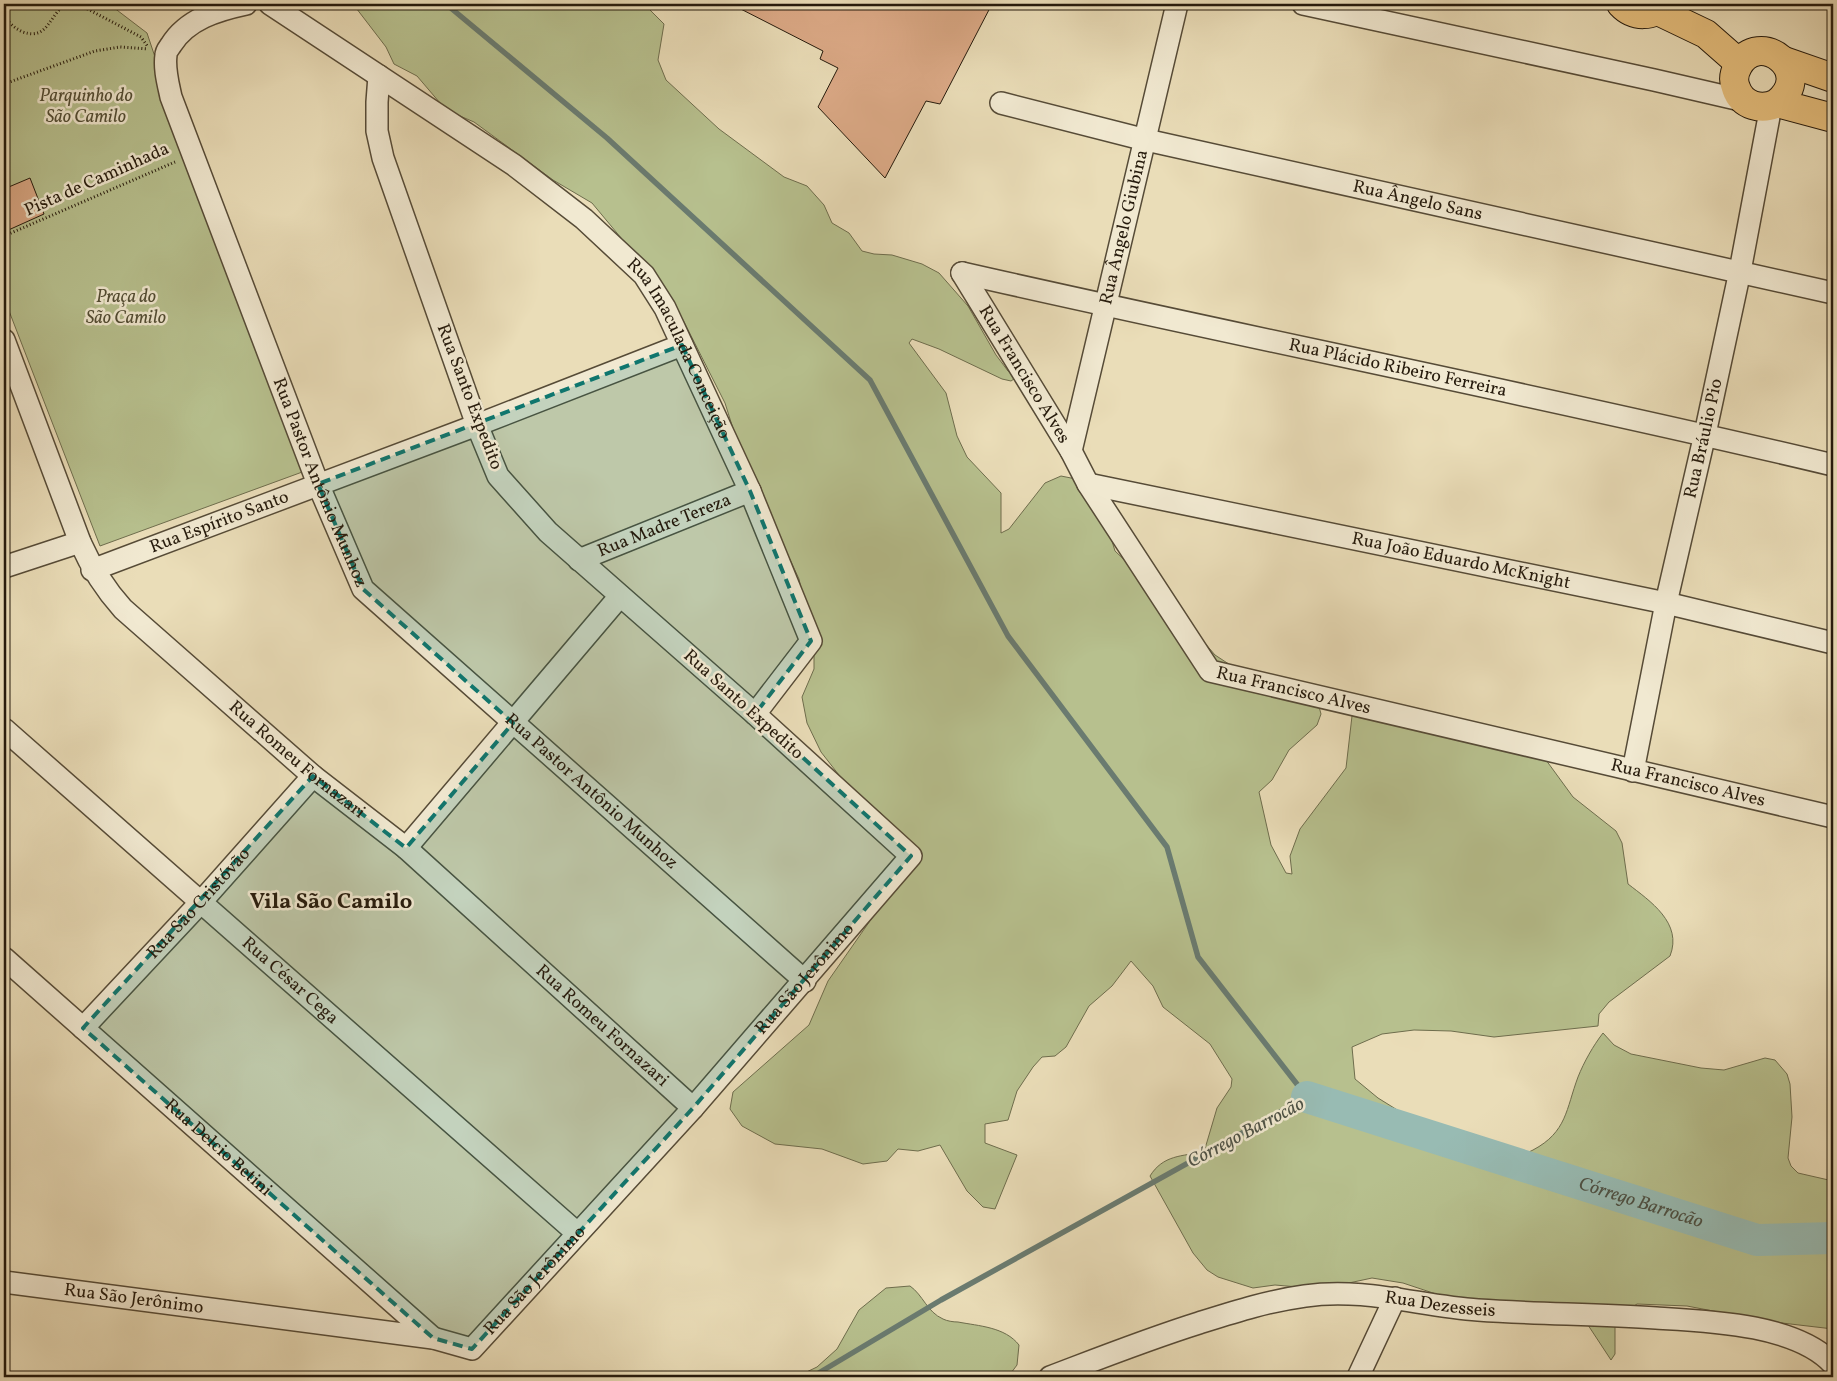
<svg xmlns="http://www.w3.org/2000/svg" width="1837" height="1381" font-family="Vollkorn,serif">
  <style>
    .green { fill: #b7c08e; stroke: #6e6d4d }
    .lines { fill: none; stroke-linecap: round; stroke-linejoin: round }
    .stream { stroke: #6a7b70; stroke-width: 5.5 }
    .river { stroke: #98bbb3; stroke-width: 32 }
    .building { fill: #dba986; stroke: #251a0c }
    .minor-casing { stroke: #564b37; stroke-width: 24 }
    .major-casing { stroke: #251a0c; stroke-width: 30 }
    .path { stroke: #251a0c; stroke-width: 3; stroke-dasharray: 1 2.5; stroke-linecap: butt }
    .minor { stroke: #f1e9d1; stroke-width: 21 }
    .major { stroke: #e5be7c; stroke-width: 28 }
    .marked { fill: #0f766e; fill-opacity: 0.2; stroke: #0f766e; stroke-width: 4; stroke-dasharray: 10 6; stroke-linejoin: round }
    .labels { text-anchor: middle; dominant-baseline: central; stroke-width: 5; stroke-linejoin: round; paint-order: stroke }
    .park-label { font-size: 18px; font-style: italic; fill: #514c33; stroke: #f1e9d1 }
    .street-label { font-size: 18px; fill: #251a0c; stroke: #f1e9d1 }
    .water-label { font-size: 19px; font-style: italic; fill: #4d5246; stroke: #f1e9d1 }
    .district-label { font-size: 22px; font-weight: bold; fill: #251a0c; stroke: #f1e9d1 }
  </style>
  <rect width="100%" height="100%" fill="#eaddb8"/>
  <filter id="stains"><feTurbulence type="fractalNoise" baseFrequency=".004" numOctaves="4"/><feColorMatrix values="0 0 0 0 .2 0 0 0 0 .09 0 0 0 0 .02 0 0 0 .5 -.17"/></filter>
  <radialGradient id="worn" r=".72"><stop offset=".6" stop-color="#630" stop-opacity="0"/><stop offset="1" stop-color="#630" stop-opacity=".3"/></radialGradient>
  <g class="green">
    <path d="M4 4H109L147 33 187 153 305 471 100 546 4 298Z"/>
    <path d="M353 4H642L648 8 664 24 658 60 666 80 719 129 784 177 807 186 824 205 832 223 849 233 862 251 874 254 892 255 922 264 939 273 968 306 996 355 1008 371 1020 375 1011 381 1002 379 939 349 912 339 909 343 946 393 957 436 967 457 1001 493V533L1009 529 1045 483 1061 476 1076 479 1102 508 1115 551 1175 608 1215 655 1241 672 1318 703 1321 714 1317 725 1289 750 1272 780 1259 792 1271 845 1286 873 1292 874 1290 856 1300 829 1346 768 1352 716 1363 703 1546 760 1573 797 1616 831 1622 843 1628 884C1650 901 1683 923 1670 956L1609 1002 1599 1014 1598 1026 1494 1037 1451 1031 1414 1030 1382 1034 1352 1047 1355 1079 1378 1098 1407 1116 1453 1153 1481 1166C1497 1161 1519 1158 1533 1150 1567 1132 1566 1109 1578 1077 1584 1062 1593 1046 1603 1033L1614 1045 1631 1054 1701 1068 1724 1070 1765 1058 1775 1060 1787 1074 1790 1084 1792 1117 1788 1158 1791 1166 1798 1173 1833 1181V1224L1805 1232 1802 1237H1833V1329L1765 1321 1687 1306 1637 1304 1615 1318V1354L1611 1360 1586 1322 1445 1297 1403 1283 1372 1278 1321 1289 1275 1285 1253 1288 1218 1277 1207 1270 1193 1253 1150 1176C1163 1155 1182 1156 1204 1152L1217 1108 1231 1087 1232 1079 1210 1044 1163 1007 1153 986 1131 961 1112 986 1089 1006 1066 1047 1055 1056 1042 1057 1033 1067 1017 1091 1008 1120 985 1124V1143L1017 1155 995 1209 983 1207 967 1191 940 1145 918 1151 898 1149 887 1161 863 1164 822 1149 775 1144 742 1126 730 1109 733 1092 809 1025 828 981 895 885 902 869 894 828 881 813 860 802 821 752 807 723 802 697 814 669V650L799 579 772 521 753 492 725 403 683 320 661 286 592 203 553 180 474 122 446 110 417 76 394 64 386 47Z"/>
    <path d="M910 1286C923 1295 927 1312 943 1319 947 1321 953 1322 958 1322 979 1326 1005 1327 1019 1345L1017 1365 1008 1377H796L817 1367 837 1349 859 1310 886 1288Z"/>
  </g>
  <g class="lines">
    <path class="stream" d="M446 4 607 138 870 380 1008 636 1167 847 1198 957 1307 1097 941 1300 812 1377"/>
    <path class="river" id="s1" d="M1307 1097 1757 1240 1833 1238"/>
  </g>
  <g class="building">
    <path d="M731 4H992L940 104 926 101 885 178 818 107 838 68 820 59 823 51Z"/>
    <path d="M30 178 44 214 4 232V189Z"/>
  </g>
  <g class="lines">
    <defs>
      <g id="minor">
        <path id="s2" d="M246 4C218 10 187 19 171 45 169 48 166 51 166 55 164 69 168 83 171 97L318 484 363 589 805 981"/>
        <path id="s3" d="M270 4 514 165 584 219 644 275 665 308 750 491 811 641 755 714"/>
        <path d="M1303 4 1654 80 1745 101"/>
        <path id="s4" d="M1001 103 1146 140 1833 293"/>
        <path id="s5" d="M962 273 1071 451 1088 484 1210 671 1833 817"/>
        <path id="s6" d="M962 273C1252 339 1544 396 1833 465"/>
        <path id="s7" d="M4 340 80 542C92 569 104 588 123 609L313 776 406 848 693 1108"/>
        <path id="s8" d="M1071 451 1177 4"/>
        <path id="s9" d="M1088 484 1666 603 1833 643"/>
        <path id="s10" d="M579 560 750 491"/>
        <path d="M4 567 80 542"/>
        <path id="s11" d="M92 570 477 425 682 345"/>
        <path id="s12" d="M4 729 577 1233"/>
        <path id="s13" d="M1633 771 1666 603 1705 434 1740 271 1771 106"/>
        <path d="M406 848 620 596"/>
        <path id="s14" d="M4 958 433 1338"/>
        <path id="s15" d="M83 1028 201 902 313 776"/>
        <path id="s16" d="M4 1282 433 1338 472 1349 693 1108 911 856 755 714 548 532 498 476 477 425 383 158 377 131V102L379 76"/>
        <path id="s17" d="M1050 1377C1100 1358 1148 1339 1199 1323 1234 1312 1268 1301 1305 1296 1363 1287 1420 1306 1478 1310 1537 1314 1597 1314 1656 1318 1708 1321 1796 1324 1833 1364"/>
        <path d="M1358 1377 1395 1298"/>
      </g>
      <g id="major">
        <path d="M1621 4C1634 18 1653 17 1666 4"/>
        <path d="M1658 11 1706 34 1739 63"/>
        <path d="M1784 61 1833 78"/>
        <path d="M1777 103C1817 71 1758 28 1738 66 1734 73 1733 81 1736 88 1742 106 1762 111 1777 103L1833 118"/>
      </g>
    </defs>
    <use href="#minor" class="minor-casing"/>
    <use href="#major" class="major-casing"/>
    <g class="path">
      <path d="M78 4 141 37 148 47"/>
      <path d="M4 13C7 22 14 28 23 32 49 41 49 13 67 4"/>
      <path d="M4 84 95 51 120 47 148 49"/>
      <path d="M4 236 175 162"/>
    </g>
    <use href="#minor" class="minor"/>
    <use href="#major" class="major"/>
  </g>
  <path class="marked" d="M682 345 750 491 811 641 755 714 911 856 693 1108 472 1349 433 1338 83 1028 313 776 406 848 513 723 363 589 318 484Z"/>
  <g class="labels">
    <g class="park-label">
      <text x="86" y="96">Parquinho do<tspan x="86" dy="21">São Camilo</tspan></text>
      <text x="126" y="297">Praça do<tspan x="126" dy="21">São Camilo</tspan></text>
    </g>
    <g class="street-label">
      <text transform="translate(97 180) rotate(-24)">Pista de Caminhada</text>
      <text stroke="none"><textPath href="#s4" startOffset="428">Rua Ângelo Sans</textPath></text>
      <text stroke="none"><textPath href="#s8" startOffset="230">Rua Ângelo Giubina</textPath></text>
      <text stroke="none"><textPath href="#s3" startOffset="544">Rua Imaculada Conceição</textPath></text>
      <text stroke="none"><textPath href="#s6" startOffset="446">Rua Plácido Ribeiro Ferreira</textPath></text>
      <text stroke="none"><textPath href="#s5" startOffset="119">Rua Francisco Alves</textPath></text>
      <text transform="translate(469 397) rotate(69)">Rua Santo Expedito</text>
      <text stroke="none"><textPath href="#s13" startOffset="340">Rua Bráulio Pio</textPath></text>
      <text stroke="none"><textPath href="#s2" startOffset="555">Rua Pastor Antônio Munhoz</textPath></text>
      <text stroke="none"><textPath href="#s11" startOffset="136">Rua Espírito Santo</textPath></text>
      <text stroke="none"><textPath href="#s10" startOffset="92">Rua Madre Tereza</textPath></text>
      <text stroke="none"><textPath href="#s9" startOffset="381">Rua João Eduardo McKnight</textPath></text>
      <text stroke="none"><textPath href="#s5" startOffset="555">Rua Francisco Alves</textPath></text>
      <text transform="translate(743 705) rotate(42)">Rua Santo Expedito</text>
      <text stroke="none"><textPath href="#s7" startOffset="526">Rua Romeu Fornazari</textPath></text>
      <text stroke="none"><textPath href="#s5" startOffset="960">Rua Francisco Alves</textPath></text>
      <text stroke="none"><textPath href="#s2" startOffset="975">Rua Pastor Antônio Munhoz</textPath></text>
      <text stroke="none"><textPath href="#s15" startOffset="170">Rua São Cristóvão</textPath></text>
      <text stroke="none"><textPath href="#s16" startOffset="971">Rua São Jerônimo</textPath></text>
      <text stroke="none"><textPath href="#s12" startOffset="381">Rua César Cega</textPath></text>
      <text stroke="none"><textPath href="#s7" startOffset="931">Rua Romeu Fornazari</textPath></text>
      <text stroke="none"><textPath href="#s14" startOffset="286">Rua Delcio Betini</textPath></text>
      <text stroke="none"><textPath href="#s16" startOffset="566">Rua São Jerônimo</textPath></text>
      <text stroke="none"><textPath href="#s16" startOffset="131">Rua São Jerônimo</textPath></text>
      <text stroke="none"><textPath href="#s17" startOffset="404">Rua Dezesseis</textPath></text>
    </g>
    <g class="water-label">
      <text transform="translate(1246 1133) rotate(-28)">Córrego Barrocão</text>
      <text stroke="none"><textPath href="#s1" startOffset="350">Córrego Barrocão</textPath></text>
    </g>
    <g class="district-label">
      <text x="331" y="902">Vila São Camilo</text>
    </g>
  </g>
  <rect width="1837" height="1381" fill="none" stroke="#eaddb8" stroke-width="20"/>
  <rect x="5" y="5" width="1827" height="1371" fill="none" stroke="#251a0c" stroke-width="2.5"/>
  <rect x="10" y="10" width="1817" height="1361" fill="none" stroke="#251a0c"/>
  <rect width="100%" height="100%" filter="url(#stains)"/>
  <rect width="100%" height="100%" fill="url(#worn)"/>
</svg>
